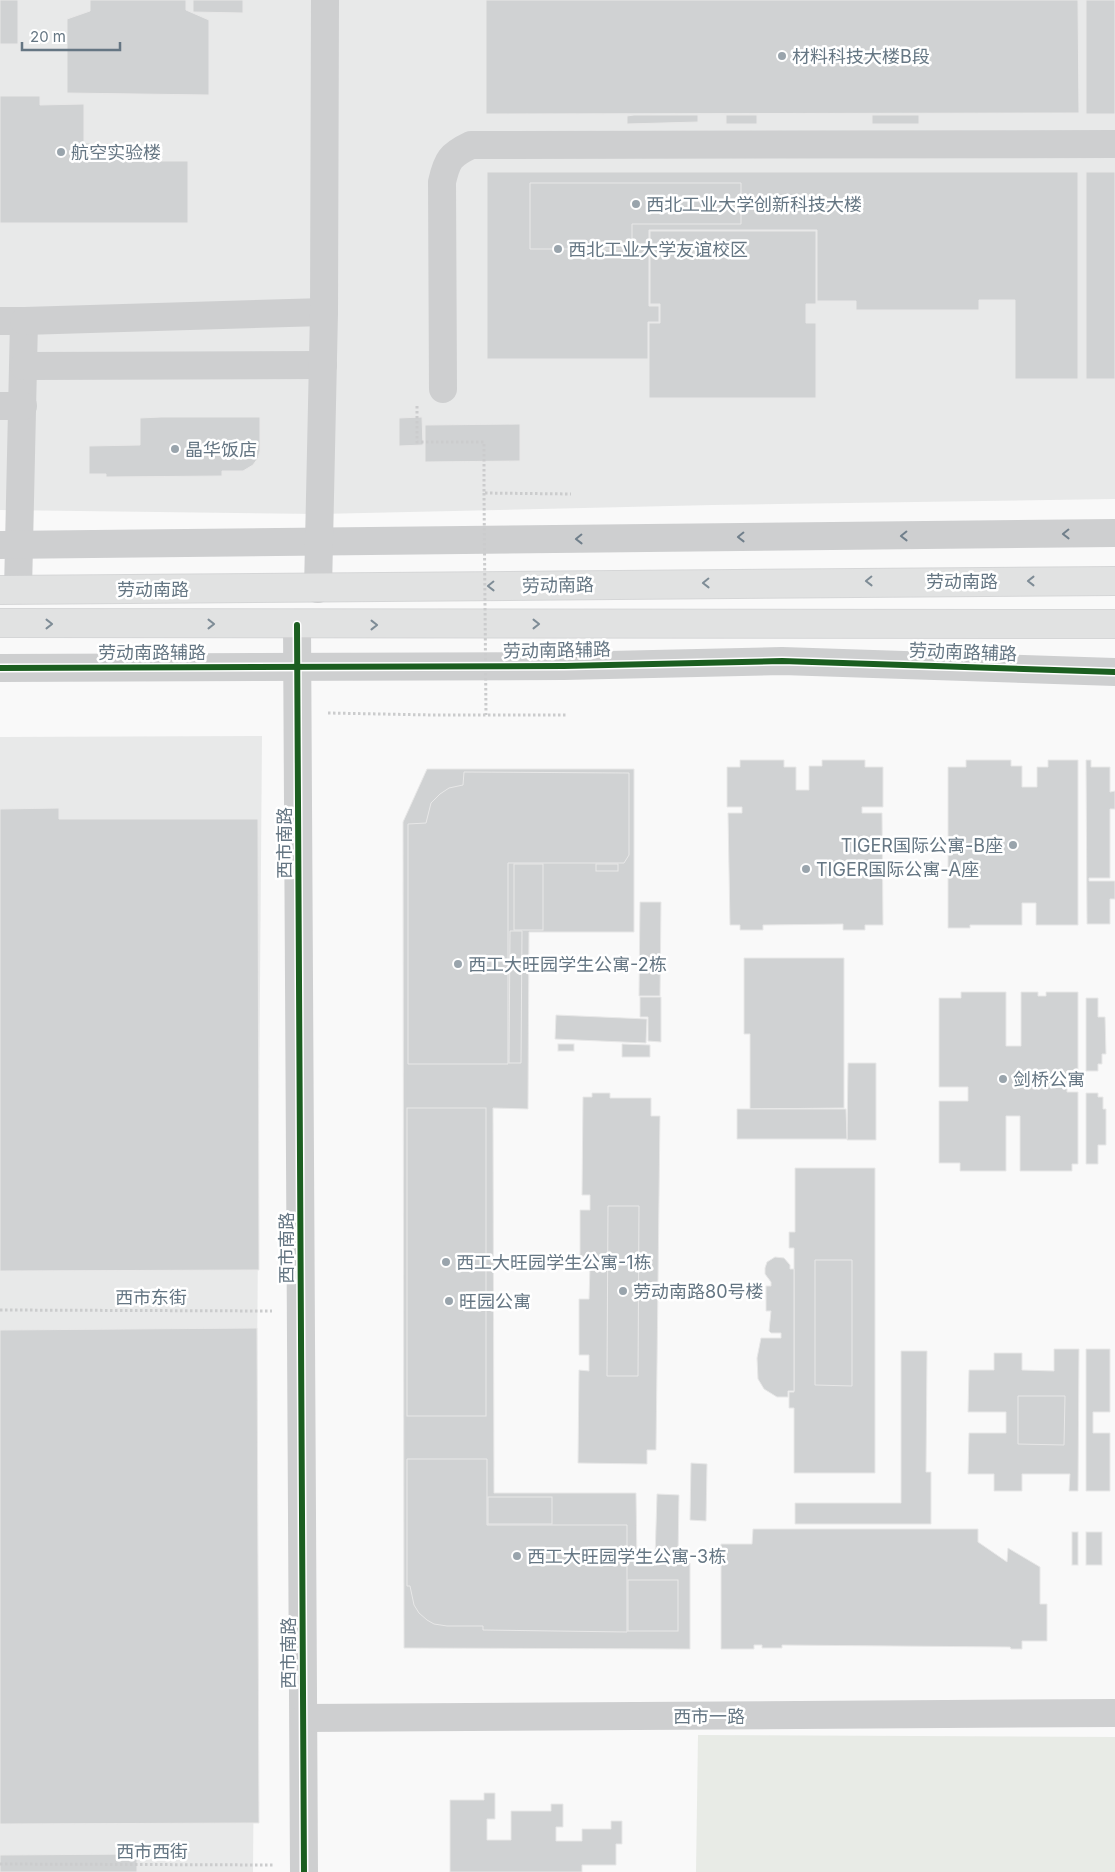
<svg xmlns="http://www.w3.org/2000/svg" width="1115" height="1872" font-family="Inter,'Noto Sans SC',sans-serif">
  <style>
    .built { fill: #e8e9e9 }
    .green { fill: #e8ebe6 }
    .building { fill: #d0d2d3; stroke: #e8e8e8 }
    .lines { fill: none; stroke-linecap: round; stroke-linejoin: round }
    .major-casing { stroke: #d5d6d7; stroke-width: 30 }
    .path { stroke: #cbcccd; stroke-width: 3; stroke-dasharray: 2.5 2.5; stroke-linecap: butt }
    .minor { stroke: #cecfd0; stroke-width: 28 }
    .major { stroke: #e1e2e2; stroke-width: 28 }
    .path-bridge { stroke: #cbcccd; stroke-width: 3; stroke-dasharray: 2.5 2.5; stroke-linecap: butt }
    .cycleway-casing { stroke: #fff; stroke-width: 9 }
    .cycleway { stroke: #1b5e20; stroke-width: 6 }
    .oneway { stroke: #707f8b }
    .oneway2 { stroke: #7e8c96 }
    .poi-dot { fill: #99a4ac; stroke: #fff; stroke-width: 2 }
    .labels { text-anchor: middle; dominant-baseline: central; stroke-width: 5; stroke-linejoin: round; paint-order: stroke }
    .poi-label { font-size: 18px; fill: #657683; stroke: #fff; text-anchor: start }
    .street-label { font-size: 18px; fill: #657683; stroke: #fff }
  </style>
  <rect width="100%" height="100%" fill="#f9f9f9"/>
  <g class="built">
    <path d="M0 0H1115V499L713 505 319 514 0 510Z"/>
    <path d="M262 736 253 1872H0V737Z"/>
  </g>
  <path class="green" d="M698 1735 1115 1737V1872H696Z"/>
  <g class="building">
    <rect x="0" y="0" width="18" height="44"/>
    <path d="M90 0H186V10L209 20V95L67 93V19L90 11Z"/>
    <path d="M193 0H243V13L193 12Z"/>
    <path d="M486 0H1078L1079 113 486 114Z"/>
    <rect x="1086" y="0" width="29" height="114"/>
    <path d="M0 96H40V105L84 104V143H122L123 161H188V223H0Z"/>
    <path d="M634 115H698V122L627 124V116Z"/>
    <rect x="726" y="115" width="31" height="9"/>
    <rect x="872" y="115" width="47" height="9"/>
    <path d="M487 172H1078V379H1015V300H979V310H856V301H817V230H649V306H659V322H648V359H487Z"/>
    <rect x="1086" y="172" width="29" height="207"/>
    <path d="M530 183H741V224H632V249H530Z"/>
    <path d="M650 231H816V304H806V323H816V398H649V323H660V304H650Z"/>
    <path d="M161 417H260V451L258 458 253 465 243 471H222V476L106 477V474H89V446L140 445V418Z"/>
    <path d="M422 417 423 445 399 446V418Z"/>
    <path d="M520 424V461L425 462V425Z"/>
    <path d="M740 760H784V767H796V790H809V766H822V760H865V767H883V807H862V813H882L883 925H865V930H843V924L763 925V930H740V925H730L728 813H742V807H727V767H740Z"/>
    <path d="M966 760H1011V766H1022V787H1037V767H1048V760H1078V925H1036V903H1022V925H970V928H948V767H966Z"/>
    <path d="M1086 760H1091V767H1110V792L1115 791V809H1110V878H1089V881H1115V899H1110V924H1087Z"/>
    <path d="M427 769H634V932H529L528 1109 493 1108 494 1493H636L637 1562 690 1563V1649L404 1648 403 822Z"/>
    <path d="M464 772 629 773V855L624 863H508V1064H408V824L426 823 431 803 440 794 449 788 463 785Z"/>
    <path d="M59 808V819H258L259 1270 0 1271V809Z"/>
    <rect x="514" y="864" width="29" height="66"/>
    <rect x="596" y="864" width="22" height="7"/>
    <path d="M640 902H661L660 996H639Z"/>
    <path d="M510 931H522L521 1063H509Z"/>
    <path d="M744 958H844V1108L750 1109V1034H744Z"/>
    <path d="M961 992H1006V1046H1021V992H1038V996H1046V992H1078V1071H1067V1092H1078V1164H1072V1171H1020V1116H1006V1171H960V1163H939V1101H968V1087H939V998H961Z"/>
    <path d="M640 997H661V1042L648 1041V1017H640Z"/>
    <path d="M1086 998H1098V1017H1105L1106 1054H1102V1064H1098V1071H1086Z"/>
    <path d="M556 1015 647 1019 646 1043 555 1039Z"/>
    <rect x="558" y="1044" width="16" height="7"/>
    <path d="M622 1044 650 1045V1057H622Z"/>
    <path d="M848 1063H876V1140H847Z"/>
    <path d="M592 1093H610V1098H651V1116H660L656 1450H647V1464L578 1463 579 1370 589 1371V1355H579V1299H589L590 1266H580V1210H590V1195H582L583 1097H592Z"/>
    <path d="M1086 1093H1098V1097H1103V1109H1106V1145H1098V1164H1086Z"/>
    <rect x="407" y="1108" width="79" height="308"/>
    <path d="M737 1109H846L847 1139H737Z"/>
    <path d="M795 1168H875V1473H794V1408H789V1392H794V1248H789V1232H795Z"/>
    <path d="M608 1206H639L638 1376H607Z"/>
    <path d="M775 1257 784 1258 790 1265V1269H794V1391H788V1397H777L764 1389 758 1379 757 1358 761 1338H781V1333H771L769 1331 771 1311H766V1286H771V1282L765 1274V1268L767 1262Z"/>
    <path d="M815 1260H852V1386L815 1385Z"/>
    <path d="M257 1328 259 1823 0 1824V1330Z"/>
    <path d="M1054 1349H1079L1078 1491H1069L1070 1474H1022V1491H994V1474H968L969 1433H1006V1412H968L969 1370H994V1353H1022V1370L1054 1371Z"/>
    <path d="M1086 1349H1110V1412H1093V1433H1110V1491H1086Z"/>
    <path d="M901 1351H927L926 1472H931V1524H795V1503H901Z"/>
    <path d="M1018 1396H1065L1064 1445 1018 1444Z"/>
    <path d="M407 1459H487V1525H627V1632L483 1630V1626H447L434 1624 427 1620 419 1613 414 1605 410 1586H407Z"/>
    <path d="M691 1463 707 1464 706 1521 690 1520Z"/>
    <path d="M657 1494 679 1495 678 1560 655 1559Z"/>
    <rect x="488" y="1497" width="64" height="27"/>
    <path d="M753 1529H978V1542L1007 1562 1008 1548 1040 1567V1604H1047V1641H1022V1649H1011L1010 1647 782 1645V1648H762V1645H754V1649H721V1544H752Z"/>
    <rect x="1072" y="1532" width="6" height="33"/>
    <rect x="1086" y="1532" width="16" height="33"/>
    <rect x="628" y="1580" width="50" height="51"/>
    <path d="M484 1793H495V1819H487V1840H511V1811H551V1804H563V1827H556V1841H582V1829H611V1821H622V1844H616V1865H582V1872H450V1800H484Z"/>
    <path d="M137 1854V1872H0V1855Z"/>
  </g>
  <g class="lines">
    <defs>
      <g id="major">
        <path d="M0 590C372 590 743 581 1115 581"/>
        <path d="M0 623 1115 624"/>
      </g>
    </defs>
    <use href="#major" class="major-casing"/>
    <g class="path">
      <path d="M417 406V442H484V493L571 494"/>
      <path d="M328 713 432 715H567"/>
      <path d="M0 1310 272 1311"/>
      <path d="M0 1864 274 1865"/>
    </g>
    <g class="minor">
      <path d="M0 321H24L18 590"/>
      <path d="M24 321 324 312"/>
      <path d="M24 366 323 365"/>
      <path d="M443 389 442 182C447 160 450 155 471 145L1115 144"/>
      <path d="M0 406H23"/>
      <path d="M0 545 1115 533"/>
      <path d="M318 589 324 312 325 0"/>
      <path d="M297 625 304 1872"/>
      <path d="M0 668 564 666 782 661 1115 672"/>
      <path d="M304 1718 1115 1713"/>
    </g>
    <use href="#major" class="major"/>
    <path class="path-bridge" d="M484 493 486 715"/>
    <defs>
      <g id="cycleway">
        <path d="M297 625 304 1872"/>
        <path d="M0 668 564 666 782 661 1115 672"/>
      </g>
    </defs>
    <use href="#cycleway" class="cycleway-casing"/>
    <use href="#cycleway" class="cycleway"/>
  </g>
  <defs><path id="oneway-chevron" d="M-2-3.5L2.5 0L-2 3.5" fill="none" stroke-width="1.6" stroke-linecap="round" stroke-linejoin="round" transform="scale(1.25)"/></defs>
  <g class="oneway">
    <use href="#oneway-chevron" transform="translate(1066 534) rotate(179)"/>
    <use href="#oneway-chevron" transform="translate(904 536) rotate(179)"/>
    <use href="#oneway-chevron" transform="translate(741 537) rotate(179)"/>
    <use href="#oneway-chevron" transform="translate(579 539) rotate(179)"/>
  </g>
  <g class="oneway2">
    <use href="#oneway-chevron" transform="translate(869 581) rotate(179)"/>
    <use href="#oneway-chevron" transform="translate(1031 581) rotate(180)"/>
    <use href="#oneway-chevron" transform="translate(706 583) rotate(179)"/>
    <use href="#oneway-chevron" transform="translate(491 586) rotate(179)"/>
    <use href="#oneway-chevron" transform="translate(49 624)"/>
    <use href="#oneway-chevron" transform="translate(211 624)"/>
    <use href="#oneway-chevron" transform="translate(536 624)"/>
    <use href="#oneway-chevron" transform="translate(374 625)"/>
  </g>
  <g class="poi-dot">
    <circle cx="782" cy="56" r="5"/>
    <circle cx="61" cy="152" r="5"/>
    <circle cx="636" cy="204" r="5"/>
    <circle cx="558" cy="249" r="5"/>
    <circle cx="175" cy="449" r="5"/>
    <circle cx="1013" cy="845" r="5"/>
    <circle cx="806" cy="869" r="5"/>
    <circle cx="458" cy="964" r="5"/>
    <circle cx="1003" cy="1079" r="5"/>
    <circle cx="446" cy="1262" r="5"/>
    <circle cx="623" cy="1291" r="5"/>
    <circle cx="449" cy="1301" r="5"/>
    <circle cx="517" cy="1556" r="5"/>
  </g>
  <g class="labels">
    <g class="poi-label">
      <text x="792" y="56">材料科技大楼B段</text>
      <text x="71" y="152">航空实验楼</text>
      <text x="646" y="204">西北工业大学创新科技大楼</text>
      <text x="568" y="249">西北工业大学友谊校区</text>
      <text x="185" y="449">晶华饭店</text>
      <text x="1003" y="845" text-anchor="end">TIGER国际公寓-B座</text>
      <text x="816" y="869">TIGER国际公寓-A座</text>
      <text x="468" y="964">西工大旺园学生公寓-2栋</text>
      <text x="1013" y="1079">剑桥公寓</text>
      <text x="456" y="1262">西工大旺园学生公寓-1栋</text>
      <text x="633" y="1291">劳动南路80号楼</text>
      <text x="459" y="1301">旺园公寓</text>
      <text x="527" y="1556">西工大旺园学生公寓-3栋</text>
    </g>
    <g class="street-label">
      <text x="962" y="581">劳动南路</text>
      <text transform="translate(558 585) rotate(-1)">劳动南路</text>
      <text x="153" y="589">劳动南路</text>
      <text transform="translate(557 650) rotate(-1)">劳动南路辅路</text>
      <text x="152" y="652">劳动南路辅路</text>
      <text transform="translate(963 652) rotate(2)">劳动南路辅路</text>
      <text transform="translate(284 843) rotate(-90)">西市南路</text>
      <text transform="translate(286 1248) rotate(-90)">西市南路</text>
      <text x="151" y="1297">西市东街</text>
      <text transform="translate(288 1653) rotate(-90)">西市南路</text>
      <text x="709" y="1716">西市一路</text>
      <text x="152" y="1851">西市西街</text>
    </g>
  </g>
  <path d="M22 42v8h98v-8" fill="none" stroke="#657683" stroke-width="2.5"/>
  <text x="30" y="42" font-size="15" fill="#657683" stroke="#ffffff" stroke-width="4" paint-order="stroke">20 m</text>
</svg>
